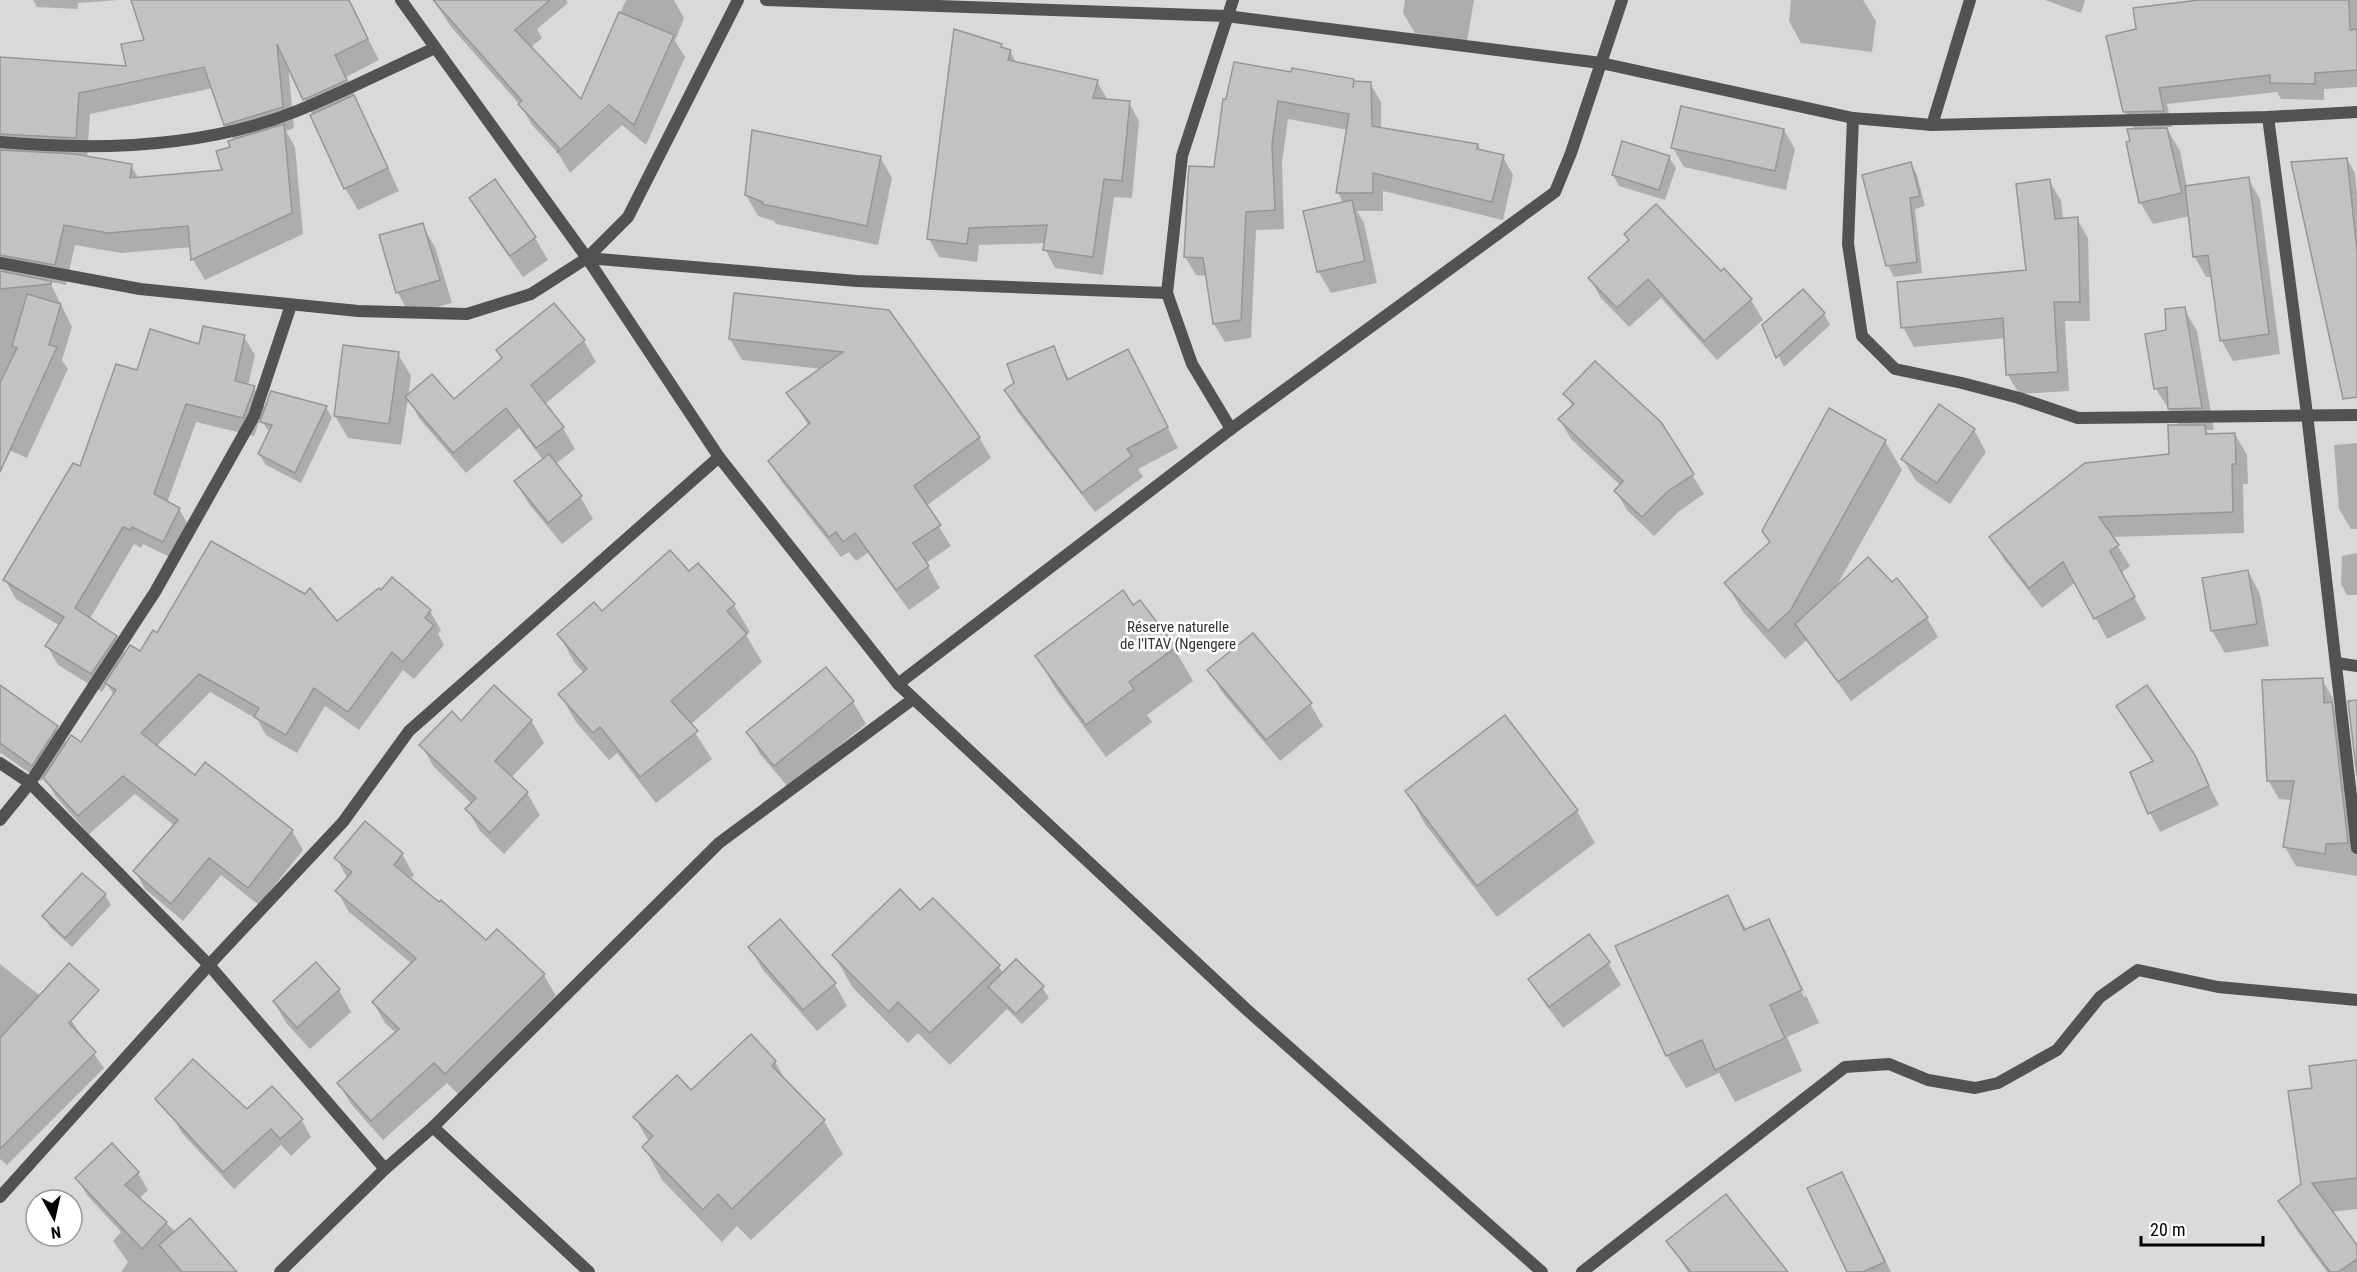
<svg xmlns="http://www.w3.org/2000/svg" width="2357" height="1272" font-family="'Roboto Condensed',sans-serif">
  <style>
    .green { fill: #d9d9d9; fill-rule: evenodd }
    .shadow { fill: #0003; fill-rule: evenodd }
    .building { fill: #c2c2c2; stroke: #969696; stroke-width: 1.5 }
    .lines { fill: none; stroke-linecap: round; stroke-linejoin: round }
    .minor { stroke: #525252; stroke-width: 12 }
    .labels { text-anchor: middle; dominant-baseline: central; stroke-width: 5; stroke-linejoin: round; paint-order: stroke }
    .park-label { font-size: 15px; fill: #303030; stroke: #fff }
  </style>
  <rect width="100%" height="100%" fill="#fff"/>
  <path class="green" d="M0 0H2357V1272H0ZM36 1200H72V1236H36Z"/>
  <g class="shadow">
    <path d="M33 0H118L78 3V9L37 7Z"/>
    <path d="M135 0H349L379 60 346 77 399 191 358 210 345 188 313 115 288 65 294 128 286 131 295 147 303 234 205 280 193 260 192 247 121 253 75 245 66 285 50 282 72 327 62 360 68 369 27 458 0 446V58L128 68 252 18ZM213 88 224 124 234 140 224 172 139 179 131 165 87 158 90 114Z"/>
    <path d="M433 0H566L568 3 537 29 542 38 530 48 581 102 626 0H674L684 18 675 41 685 57 646 145 622 125 570 173 558 153 532 125 521 106 452 28ZM613 99 615 101 590 124 594 117Z"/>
    <path d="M1405 0H1474L1467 41 1415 33 1403 13Z"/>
    <path d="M1791 0H1863L1876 21 1872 52 1801 43 1789 21Z"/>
    <path d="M2045 0H2085L2081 13Z"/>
    <path d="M2211 0H2357V87L2324 89V100L2281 99 2277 92 2167 104 2172 127H2166L2180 151 2187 187 2248 178 2260 199 2280 354 2233 361 2221 340 2212 277H2206L2194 256 2190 216 2153 224 2140 202 2132 143 2135 130 2125 112 2138 30Z"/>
    <path d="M1001 45 1003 49 1010 51 1017 64 1097 81 1107 99 1129 103 1139 121 1132 198 1114 197 1103 275 1055 268 1045 249 1046 243 979 245 977 262 939 257 929 239Z"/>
    <path d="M1292 74 1370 83 1381 102V129L1478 145 1481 151 1503 157 1513 175 1503 220 1383 191V211H1357L1364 223 1377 283 1331 293 1318 271 1343 203 1338 193 1348 130 1288 119 1282 163 1284 229 1256 230 1251 338 1225 342 1214 324 1207 276 1196 275 1185 257 1215 169Z"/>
    <path d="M1784 130 1795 149 1786 190 1684 167 1673 148Z"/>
    <path d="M880 157 892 178 878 245 776 224 774 221 758 216 746 195Z"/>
    <path d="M1669 157 1676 168 1665 200 1619 186 1613 175Z"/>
    <path d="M2347 159 2355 173 2357 195V386Z"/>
    <path d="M1911 164 1917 175 1925 206 1915 209 1922 273 1894 277 1888 266Z"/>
    <path d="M495 181 535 238 548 260 523 277 484 221 471 199Z"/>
    <path d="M2049 181 2061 200 2063 220 2077 219 2088 238 2090 321H2065L2069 391 2019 394 2008 375 2006 338 1914 347 1903 327 2028 271Z"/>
    <path d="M422 225 435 247 452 303 410 315 398 293 381 236Z"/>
    <path d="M1724 270 1751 300 1763 320 1717 360 1661 298 1629 327 1601 298 1590 279 1721 273Z"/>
    <path d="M1803 292 1824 314 1830 325 1784 367 1764 325Z"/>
    <path d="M2184 309 2197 331 2214 430H2206L2209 435 2235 434 2247 455 2248 484H2243L2244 533 2112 537 2130 566 2121 573 2146 619 2107 639 2076 582 2042 608 2003 558 1991 537 2171 455 2180 427 2156 389 2167 331Z"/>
    <path d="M888 311 979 437 991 458 926 506 951 546 926 563 940 588 909 610 868 553 856 561 849 552 841 557 782 482 770 462 809 426 788 393 822 369 742 360 730 339Z"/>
    <path d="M244 337 255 355 248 386 254 388 266 409 326 407 332 418 301 483 266 465 259 454 270 433 260 419 254 436 196 422 167 503 179 509 190 528 174 559 143 544 141 548 134 544 89 620 115 637 126 655 140 653 158 635 337 623 381 592 392 579 430 611 441 630 438 634 444 645 414 679 403 670 359 730 325 706 297 753 266 735 257 719 210 692 156 747 195 777 292 831 303 850 259 905 221 875 183 921 145 889 135 871 175 826 135 794 89 834 56 797 44 776 41 781 1 753 0 754V687L56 727 67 745 81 744 114 695 107 684 102 692 58 665 47 646 60 626 16 599 5 580 81 468 138 372 200 346Z"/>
    <path d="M584 341 596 362 545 404 563 428 575 449 555 464 580 496 593 519 562 544 529 504 516 482 543 460 519 428 466 473 419 418 408 398 401 445 348 438 335 416 398 354 411 376 408 397 454 401 503 360 498 351Z"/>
    <path d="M1053 348 1070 381 1139 371 1178 448 1138 469 1143 477 1095 512 1017 411 1006 391Z"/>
    <path d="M1565 394 1660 423 1704 494 1678 512 1654 536 1627 510 1616 491 1621 486 1571 439 1560 420 1573 407Z"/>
    <path d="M1974 430 1986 452 1950 504 1916 481 1903 459Z"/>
    <path d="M1885 441 1902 470 1836 587 1927 618 1938 637 1851 701 1807 640 1785 659 1743 612 1726 583 1770 543 1763 531Z"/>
    <path d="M2357 443V529H2351L2339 509 2334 445Z"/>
    <path d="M2357 553V595H2347L2341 584 2342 556Z"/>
    <path d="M698 565 734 605 750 632 746 635 762 662 690 725 712 759 656 803 617 753 609 760 576 722 560 694 584 673 574 662 559 634 689 574Z"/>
    <path d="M2248 571 2260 594 2269 646 2225 653 2212 631 2204 579Z"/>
    <path d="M1133 607 1174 648 1193 681 1147 715 1152 722 1106 757 1055 688 1037 656Z"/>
    <path d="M826 669 853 702 866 724 788 787 760 754 748 732Z"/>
    <path d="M1209 670 1310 704 1323 726 1280 761 1222 692Z"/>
    <path d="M2322 680 2333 698 2334 708 2342 723 2357 853V876L2296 866 2285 847 2293 800 2279 799 2268 780Z"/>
    <path d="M2118 707 2193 755 2219 805 2160 832 2150 813 2154 762Z"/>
    <path d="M531 720 544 743 511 778 527 793 540 815 504 854 480 831 467 809 472 804 434 767 421 745 461 723Z"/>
    <path d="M1407 791 1577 811 1595 843 1497 917 1425 824Z"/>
    <path d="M402 854 414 875 410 880 486 942 544 975 556 996 458 1094 447 1083 383 1140 351 1104 339 1084 396 1033 385 1023 373 1002 412 964 349 912 337 891 348 879 336 858Z"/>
    <path d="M105 895 111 905 72 947 50 927 44 916Z"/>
    <path d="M1728 897 1747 931 1769 921 1787 954 1819 1023 1787 1037 1802 1071 1735 1102 1719 1073 1686 1088 1667 1056 1617 947ZM1783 953H1786L1806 996 1804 997Z"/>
    <path d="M920 913 999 966 1003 974 1042 987 1049 998 1022 1024 1007 1009 950 1065 918 1033 908 1043 853 988 834 955Z"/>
    <path d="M750 948 834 983 847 1006 817 1031 763 970Z"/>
    <path d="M1608 963 1621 985 1563 1028 1543 1001 1530 979Z"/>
    <path d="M0 964 71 1020 104 1068 7 1165 0 1159Z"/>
    <path d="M339 990 351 1012 310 1049 287 1024 274 1002Z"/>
    <path d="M751 1036 775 1062 788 1084 824 1121 843 1154 751 1240 737 1226 722 1242 662 1180 644 1147 649 1142 635 1117 691 1092Z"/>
    <path d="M2357 1062V1209L2331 1212 2357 1247V1272H2327L2297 1231 2280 1201 2303 1185 2314 1089Z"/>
    <path d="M247 1111 301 1119 311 1137 291 1156 281 1145 234 1189 182 1133 172 1116Z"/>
    <path d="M138 1173 148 1190 139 1199 176 1232 232 1272H121L128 1262 113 1241 121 1232 87 1195 77 1178Z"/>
    <path d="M1842 1174 1854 1196 1891 1272H1849Z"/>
    <path d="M1668 1241 1785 1272H1688Z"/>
  </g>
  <g class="building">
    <path d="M131 0H349L368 39 335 55 347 80 303 100 277 44 283 107 224 125 204 67 79 93 76 138 0 134V57L126 66 121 44 144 40Z"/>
    <path d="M433 0H550L515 30 581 99 619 12 674 35 634 125 609 105 557 153 559 148 518 104 522 101Z"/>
    <path d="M2199 0H2349L2350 30 2357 29V70L2315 73V84L2270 83V75L2159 88 2164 111 2123 112 2106 36 2136 29 2133 8Z"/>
    <path d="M954 29 1002 44 1001 47 1011 50 1008 60 1098 80 1093 98 1130 101 1122 181 1104 179 1093 257 1043 250 1047 225 969 228 967 244 927 239Z"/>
    <path d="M1234 62 1291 72 1292 68 1354 79 1353 88 1354 81 1371 82 1372 126 1478 144 1477 149 1504 155 1492 202 1373 173V193H1336L1349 114 1278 101 1272 144 1275 210 1246 212 1241 320 1213 324 1203 258 1184 257 1188 179 1189 166 1214 167 1223 99H1226Z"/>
    <path d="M354 95 388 168 344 189 310 115Z"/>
    <path d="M1681 106 1784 129 1775 171 1671 148Z"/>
    <path d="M284 124 292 213 191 260 188 226 108 233 64 225 55 265 0 255V150L75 154 132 164 130 178 222 170 216 151 230 147 228 141Z"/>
    <path d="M2167 128 2182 193 2139 203 2126 142 2130 141 2127 129Z"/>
    <path d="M752 130 881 156 867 226 762 204 763 202 745 195Z"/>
    <path d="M1622 141 1670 156 1659 190 1612 175Z"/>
    <path d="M2347 158 2357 250V397L2343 399 2291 162Z"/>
    <path d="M1911 162 1920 196 1910 198 1917 262 1886 266 1862 175Z"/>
    <path d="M2249 177 2269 334 2220 341 2208 255 2193 257 2185 186Z"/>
    <path d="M495 179 536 237 510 256 469 198Z"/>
    <path d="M2050 179 2055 219 2078 217 2080 302H2054L2058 372 2006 375 2003 318 1901 328 1897 282 2026 270 2016 184Z"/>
    <path d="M1352 200 1365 261 1317 272 1303 211Z"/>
    <path d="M1656 204 1721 271 1724 268 1752 299 1704 341 1648 279 1617 308 1588 278 1629 240 1624 234Z"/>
    <path d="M423 223 440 280 396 293 379 235Z"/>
    <path d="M0 271 51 281V284L0 289Z"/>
    <path d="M1803 289 1825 313 1776 358 1762 325Z"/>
    <path d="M734 293 889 310 980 437 914 486 941 525 913 543 929 566 896 590 855 533 843 542 836 532 829 537 768 461 810 423 786 393 843 352 729 339Z"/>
    <path d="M27 294 61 304 49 345 57 347 0 472V383L17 348 12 346Z"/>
    <path d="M554 303 585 340 531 385 564 427 536 448 506 408 453 453 405 397 432 374 454 399 502 358 496 350Z"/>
    <path d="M2185 307 2202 408 2168 409 2167 387 2154 389 2145 334 2166 330 2165 309Z"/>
    <path d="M203 326 245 335 235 381 255 386 243 418 186 404 154 494 180 508 163 542 132 527 131 530 123 527 75 608 117 636 91 674 45 646 64 617 3 580 73 463 80 466 116 364 137 370 150 329 199 344Z"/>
    <path d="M343 345 399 352 389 424 334 416Z"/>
    <path d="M1054 346 1067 380 1128 349 1168 427 1127 449 1132 456 1082 493 1004 390 1014 383 1007 364Z"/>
    <path d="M1595 361 1661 422 1694 474 1667 492 1642 517 1614 491 1623 481 1558 419 1574 404 1563 394Z"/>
    <path d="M271 391 327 406 295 473 258 454 272 425 260 422Z"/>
    <path d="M1939 404 1975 429 1937 483 1901 459Z"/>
    <path d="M1829 408 1886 440 1790 611 1768 631 1724 583 1770 542 1762 531Z"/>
    <path d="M2168 425H2205L2206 434 2235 433 2236 464H2232L2233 512 2099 517 2119 545 2110 551 2135 597 2094 619 2063 562 2029 588 1989 537 2085 463 2169 454Z"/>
    <path d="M549 454 582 496 548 523 514 481Z"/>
    <path d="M211 541 305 594 310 588 337 621 379 588 381 590 392 577 431 610 425 618 434 625 403 662 392 652 348 712 314 688 286 735 254 717 259 708 199 674 141 733 195 775 205 762 293 830 248 888 209 858 171 904 133 871 178 820 123 776 78 816 43 778 71 735 81 742 116 690 105 683 130 645 140 651 153 630 157 633Z"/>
    <path d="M670 550 689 571 698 563 735 604 727 611 747 634 671 701 698 731 640 777 600 727 593 733 558 694 587 669 557 634 594 602 602 611Z"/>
    <path d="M1868 557 1892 582 1897 578 1928 617 1838 682 1795 624Z"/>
    <path d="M2248 570 2257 624 2211 631 2202 578Z"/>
    <path d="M1123 590 1133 605 1140 600 1176 647 1129 682 1134 689 1086 725 1035 656Z"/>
    <path d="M1253 633 1312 703 1266 740 1207 670Z"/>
    <path d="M826 667 854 701 774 766 746 732Z"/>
    <path d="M2323 678 2324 703 2332 702 2348 843 2326 844 2325 854 2283 847 2294 781H2267L2262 680Z"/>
    <path d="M0 685 58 726 32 766 0 743Z"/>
    <path d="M494 685 532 720 495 761 528 792 490 833 465 809 476 798 419 745 452 711 461 721Z"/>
    <path d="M2147 685 2195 755 2209 786 2148 814 2130 772 2153 761 2116 706Z"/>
    <path d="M2357 700V776L2348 701Z"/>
    <path d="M1505 715 1578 810 1477 886 1405 791Z"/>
    <path d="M365 821 403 853 394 865 439 902 441 900 486 940 497 929 545 974 445 1074 434 1063 371 1121 337 1083 399 1029 372 1002 416 958 335 891 352 872 334 858Z"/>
    <path d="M82 873 106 894 65 938 42 916Z"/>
    <path d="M900 889 920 910 933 898 1000 965 930 1033 898 1002 889 1012 832 955Z"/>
    <path d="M1728 895 1744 930 1769 919 1802 990 1770 1005 1785 1038 1715 1070 1702 1040 1666 1056 1615 946Z"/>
    <path d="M780 919 836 983 803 1010 748 947Z"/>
    <path d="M1589 934 1610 962 1549 1007 1528 979Z"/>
    <path d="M1016 959 1044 986 1016 1014 988 987Z"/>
    <path d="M316 962 340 989 297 1028 273 1001Z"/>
    <path d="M69 963 99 990 69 1023 96 1052 0 1149V1038Z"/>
    <path d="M751 1034 776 1061 772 1066 825 1120 732 1209 718 1194 703 1210 642 1147 653 1136 633 1117 677 1075 691 1090Z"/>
    <path d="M193 1059 247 1109 272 1086 303 1119 280 1139 271 1129 223 1172 155 1099Z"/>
    <path d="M2357 1060V1178L2312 1183 2357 1245V1259L2338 1272H2330L2278 1201 2301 1184 2288 1091 2312 1088 2309 1066Z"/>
    <path d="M112 1143 139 1172 125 1185 167 1222 142 1249 75 1178Z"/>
    <path d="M1842 1172 1885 1262 1863 1272H1847L1807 1188Z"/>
    <path d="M1726 1194 1788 1272H1691L1666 1241Z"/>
    <path d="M190 1218 237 1272H182L159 1245Z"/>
  </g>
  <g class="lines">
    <g class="minor">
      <path d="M401 0 587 258 719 457 898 684 1246 1009 1542 1272"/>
      <path d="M766 0 1226 16 1601 63 1853 118 1932 125 2268 117 2357 112"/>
      <path d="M2268 117 2307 414 2357 848"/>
      <path d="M1853 118 1848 244 1862 336 1895 369 1962 383 2019 398 2078 418 2357 415"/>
      <path d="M1932 125 1970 0"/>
      <path d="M0 142C99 151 204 148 297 111 344 92 389 69 435 48"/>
      <path d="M587 258 857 281 1167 293"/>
      <path d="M0 263 140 289 358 311 467 314 531 294 587 258 628 217 738 0"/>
      <path d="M1231 429 1192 364 1167 293 1182 156 1233 0"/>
      <path d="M2337 663 2357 666"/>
      <path d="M898 684 1231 429 1555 192 1571 153 1622 0"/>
      <path d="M0 763 30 783 209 965 385 1169"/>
      <path d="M0 820 30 783 155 592 254 416 291 305"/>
      <path d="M433 1127 589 1272"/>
      <path d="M0 1197 209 965 343 822 409 731 719 457"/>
      <path d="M280 1272 385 1169 433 1127 719 843 913 699"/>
      <path d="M1582 1272 1845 1067 1889 1064 1928 1080 1975 1088 1998 1083 2057 1050 2100 997 2138 970 2218 987 2357 1000"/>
    </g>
  </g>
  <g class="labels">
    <g class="park-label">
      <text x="1178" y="627">Réserve naturelle<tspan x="1178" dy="17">de l'ITAV (Ngengere</tspan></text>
    </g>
  </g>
  <g transform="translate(54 1218) rotate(172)"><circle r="28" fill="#ffffff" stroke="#999999" stroke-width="1.5"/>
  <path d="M0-4.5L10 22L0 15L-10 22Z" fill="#000000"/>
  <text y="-9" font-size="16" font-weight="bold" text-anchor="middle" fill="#000000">N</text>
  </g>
  <path d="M2141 1236v9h122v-9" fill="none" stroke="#000000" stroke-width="3"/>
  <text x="2150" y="1236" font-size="18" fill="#000000" stroke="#ffffff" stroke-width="4.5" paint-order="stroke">20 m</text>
</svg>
